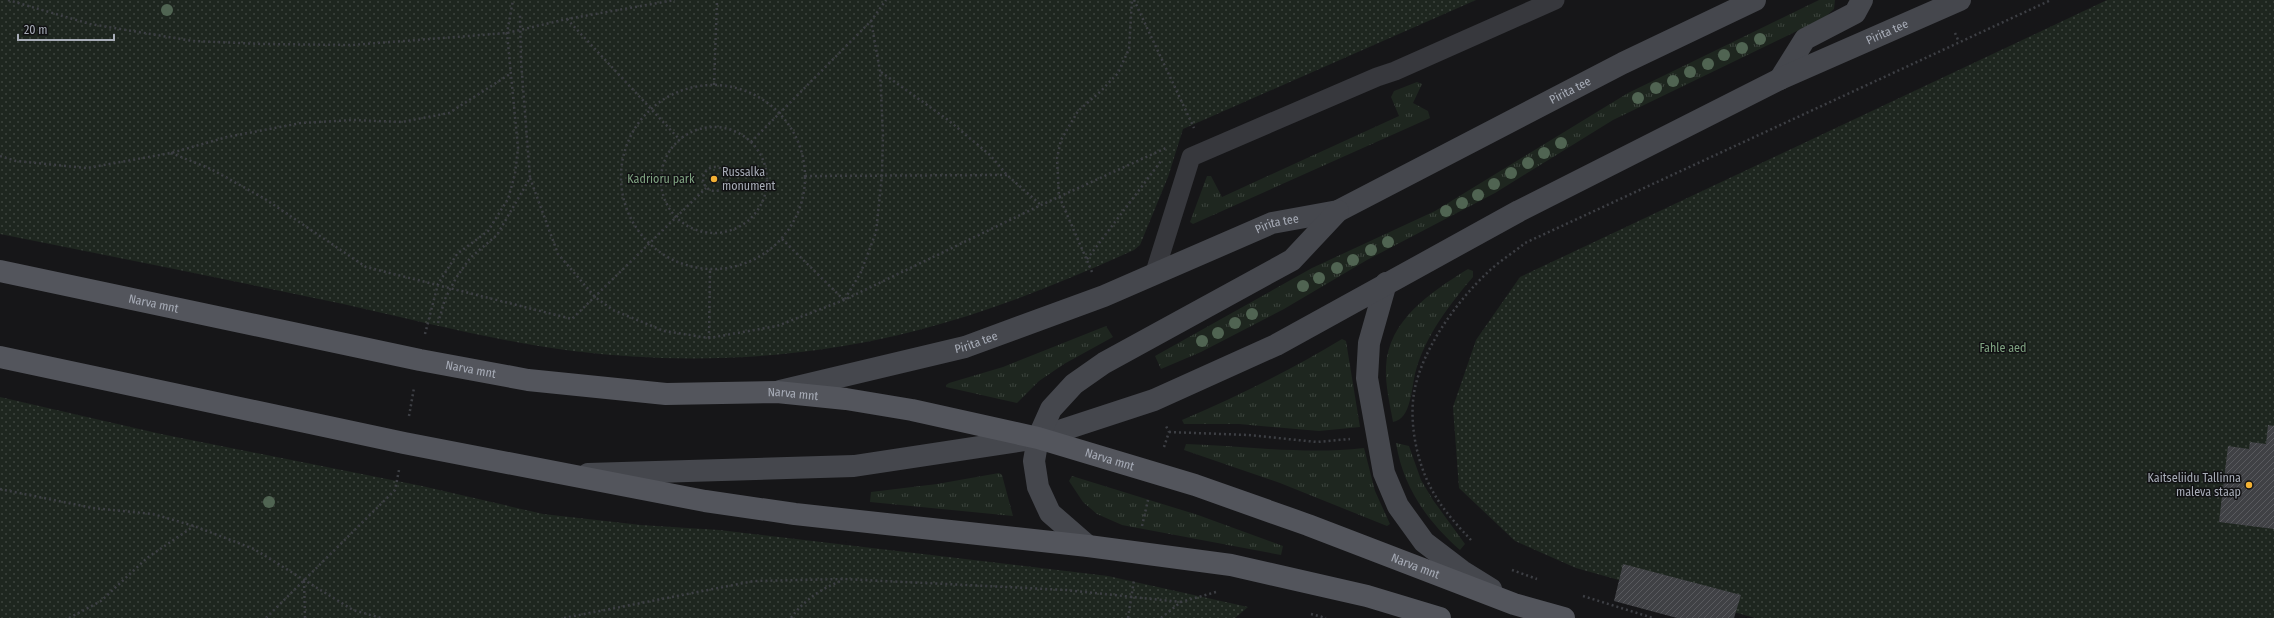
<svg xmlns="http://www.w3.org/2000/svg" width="2274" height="618" font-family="'Fira Sans Condensed',sans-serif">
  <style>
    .grass { fill: url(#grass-tufts) }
    .park { fill: url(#park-dots) }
    .building { fill: url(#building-hatch) }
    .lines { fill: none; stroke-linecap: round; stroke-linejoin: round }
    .path { stroke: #3d3f44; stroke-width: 2.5; stroke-dasharray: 2 3; stroke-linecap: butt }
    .service { stroke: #37383d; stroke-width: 19 }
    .secondary { stroke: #45474d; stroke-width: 22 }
    .primary { stroke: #53555c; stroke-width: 22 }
    .tree { fill: #506452 }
    .poi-dot { fill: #f2b134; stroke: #111113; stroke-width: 1.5 }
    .labels { text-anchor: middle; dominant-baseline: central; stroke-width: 3; stroke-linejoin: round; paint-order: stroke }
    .street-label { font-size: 12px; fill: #a8adb8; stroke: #111113 }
    .poi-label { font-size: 12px; fill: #a8adb8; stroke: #111113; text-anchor: start }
    .park-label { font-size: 12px; fill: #7fa381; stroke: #111113 }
  </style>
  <defs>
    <pattern id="grass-tufts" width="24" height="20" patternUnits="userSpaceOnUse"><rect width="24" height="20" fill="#1e261f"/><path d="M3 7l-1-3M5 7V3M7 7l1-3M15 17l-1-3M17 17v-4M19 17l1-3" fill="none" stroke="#3c433d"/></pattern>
    <pattern id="park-dots" width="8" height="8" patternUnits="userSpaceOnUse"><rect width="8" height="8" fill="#1e261f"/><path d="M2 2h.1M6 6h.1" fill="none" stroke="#3c433d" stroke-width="1.8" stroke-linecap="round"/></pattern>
    <pattern id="building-hatch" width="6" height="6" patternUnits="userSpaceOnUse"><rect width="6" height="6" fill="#404145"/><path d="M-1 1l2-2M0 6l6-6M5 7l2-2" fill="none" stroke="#595a5e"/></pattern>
  </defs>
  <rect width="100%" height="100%" fill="#161618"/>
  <g class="grass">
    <path d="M1819 0H1835L1834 9 1824 18 1613 120 1495 193 1367 260 1284 309 1201 352 1161 369 1155 356 1312 268 1435 211 1628 93Z"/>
    <path d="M1417 82 1422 84 1413 103 1428 111 1430 118 1193 224 1190 222 1207 176H1211L1222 197 1399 116 1391 97 1394 91Z"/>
    <path d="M1468 269 1473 271V277C1450 304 1426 335 1416 370 1411 387 1412 419 1393 422 1390 405 1385 385 1386 367 1388 320 1431 292 1468 269Z"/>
    <path d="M1106 326 1113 337 1064 364 1039 381 1017 403 946 387V385L949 383 1003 367Z"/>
    <path d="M1342 339 1346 341 1360 427 1319 431 1239 424H1184L1182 420C1238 396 1291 370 1342 339Z"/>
    <path d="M1396 443 1409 446 1421 480 1433 500 1465 544 1460 550C1427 521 1403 487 1396 443Z"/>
    <path d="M1186 444C1246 446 1305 455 1364 448L1375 491 1390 524 1387 526 1280 483 1184 450Z"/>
    <path d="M999 473 1002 475 1013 516 870 502 871 492 937 484Z"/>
    <path d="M1072 476 1198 515 1283 546 1281 555 1122 525 1097 514 1083 502 1069 481Z"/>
  </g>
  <g class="park">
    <path d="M0 0H1476L1183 129 1168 177 1140 245 1134 250C1028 298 933 334 817 350 736 361 654 361 573 351 495 341 419 321 343 304 229 280 115 257 0 234Z"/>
    <path d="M2107 0H2274V618H1755L1576 568 1515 541 1459 488 1453 407 1476 340 1520 277Z"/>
    <path d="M0 397 161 434 422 486 543 514 641 525 719 530 1108 576 1248 607 1235 618H0Z"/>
  </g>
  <g class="building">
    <path d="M2268 425 2274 426V529L2219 522 2228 446 2249 449 2250 442 2266 444Z"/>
    <path d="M1623 564 1741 595 1734 618H1677L1614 601Z"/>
  </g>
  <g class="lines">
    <g class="path">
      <path d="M8 0 90 24 193 41 262 44 352 45 507 33 567 19 675 0"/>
      <path d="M1134 0 1194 128"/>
      <path d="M567 19 680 140"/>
      <path d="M1955 33 1959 42"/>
      <path d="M881 72 948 120 990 155 1007 175 1041 205"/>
      <circle cx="713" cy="177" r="92"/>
      <path d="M714 85 717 0"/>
      <circle cx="714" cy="180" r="53"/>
      <path d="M751 142 871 21 886 0"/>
      <path d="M171 153 211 169 265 199 366 267 572 319 706 188"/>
      <path d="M0 156 16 161 87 168 171 153 227 137 301 123 353 120 402 122 449 113 510 74"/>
      <circle cx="715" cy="179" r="12"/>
      <path d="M805 176 1007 175"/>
      <path d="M530 178 558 254 595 297 613 310 664 331 709 338 777 326 844 300 1041 205 1166 148"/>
      <path d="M782 239 844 300"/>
      <path d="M1087 259 1161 161"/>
      <path d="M1092 272 1059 196 1057 158 1061 140 1078 111 1101 91 1118 73 1129 49 1132 0"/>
      <path d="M845 299 861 272 876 232 882 175 883 135 880 71 871 21"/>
      <path d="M438 323 445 299 456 278 470 258 497 235 530 178 521 61 520 14"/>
      <path d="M425 334 438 284 457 254 488 231 508 199 515 174 518 148 507 33 513 0"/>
      <path d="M709 338 710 270"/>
      <path d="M409 416 414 388"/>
      <path d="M1169 432 1248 435 1317 442 1350 439"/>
      <path d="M1164 447 1169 432 1166 426"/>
      <path d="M0 489 93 508 153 514 194 526 254 549 353 610 381 618"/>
      <path d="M1142 526 1148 500"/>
      <path d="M1471 540C1457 525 1442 509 1432 490 1417 463 1409 424 1414 393 1421 351 1456 302 1487 273 1498 262 1513 253 1525 243L2051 0"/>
      <path d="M1512 570 1537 579"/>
      <path d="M304 581 305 618"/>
      <path d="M1583 596 1653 618"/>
      <path d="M1311 614 1326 618"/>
      <path d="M69 618 101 601 147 558 194 526"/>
      <path d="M266 618 395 490 399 470"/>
      <path d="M564 618 754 581 844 579 1066 590 1181 602"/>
      <path d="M791 618C805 599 821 589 843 580"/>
      <path d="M1128 618 1134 580"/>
      <path d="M1161 618 1181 602 1216 592"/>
    </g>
    <path class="service" d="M1155 272 1191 157 1377 77 1395 71 1555 0"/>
    <g class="secondary">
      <path d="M1780 79 1805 39 1855 13 1862 0"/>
      <path d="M1386 283 1369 343 1367 378 1384 473 1398 506 1424 542 1462 571 1491 589"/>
      <path id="s1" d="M780 391 965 347 1104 296 1272 223 1338 211 1623 63 1755 0"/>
      <path id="s2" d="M588 474 854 466 1038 438 1154 400 1276 345 1519 211 1780 79 1960 0"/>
      <path d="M1088 546 1050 513 1038 487 1034 461 1038 438 1051 409 1074 384 1104 363 1292 260 1338 211"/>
    </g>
    <g class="primary">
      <path id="s3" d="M0 271 420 360 528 380 666 394 777 392 846 399 912 410 1038 438 1195 485 1308 525 1514 604 1564 618"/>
      <path d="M0 357 404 443 705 501 795 514 1088 546 1231 565 1367 596 1440 618"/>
    </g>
  </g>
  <g class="tree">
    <circle cx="167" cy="10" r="6"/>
    <circle cx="1760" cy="39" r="6"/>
    <circle cx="1742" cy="48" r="6"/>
    <circle cx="1724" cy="55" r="6"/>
    <circle cx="1708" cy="64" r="6"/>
    <circle cx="1690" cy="72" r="6"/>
    <circle cx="1673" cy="81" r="6"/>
    <circle cx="1656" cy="88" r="6"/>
    <circle cx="1638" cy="98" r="6"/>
    <circle cx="1561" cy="143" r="6"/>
    <circle cx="1544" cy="153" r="6"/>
    <circle cx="1528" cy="163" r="6"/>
    <circle cx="1511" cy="173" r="6"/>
    <circle cx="1494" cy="184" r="6"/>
    <circle cx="1478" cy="195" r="6"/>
    <circle cx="1462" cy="203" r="6"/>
    <circle cx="1446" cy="211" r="6"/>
    <circle cx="1388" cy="242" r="6"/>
    <circle cx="1371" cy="250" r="6"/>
    <circle cx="1353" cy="260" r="6"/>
    <circle cx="1337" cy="268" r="6"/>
    <circle cx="1319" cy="278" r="6"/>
    <circle cx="1303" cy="286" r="6"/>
    <circle cx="1252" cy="314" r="6"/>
    <circle cx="1235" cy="323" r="6"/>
    <circle cx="1218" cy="333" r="6"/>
    <circle cx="1202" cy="341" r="6"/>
    <circle cx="269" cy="502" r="6"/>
  </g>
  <g class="poi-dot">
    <circle cx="714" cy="179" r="4"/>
    <circle cx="2249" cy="485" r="4"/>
  </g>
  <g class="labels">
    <g class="street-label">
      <text stroke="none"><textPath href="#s2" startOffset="1395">Pirita tee</textPath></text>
      <text stroke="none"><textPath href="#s1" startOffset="850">Pirita tee</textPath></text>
      <text stroke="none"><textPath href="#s1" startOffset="526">Pirita tee</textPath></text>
      <text stroke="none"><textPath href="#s3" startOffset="157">Narva mnt</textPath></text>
      <text stroke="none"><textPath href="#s1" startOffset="202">Pirita tee</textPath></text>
      <text stroke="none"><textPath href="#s3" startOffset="481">Narva mnt</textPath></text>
      <text stroke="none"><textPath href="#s3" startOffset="805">Narva mnt</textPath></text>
      <text stroke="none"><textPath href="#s3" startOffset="1129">Narva mnt</textPath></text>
      <text stroke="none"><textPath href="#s3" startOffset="1453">Narva mnt</textPath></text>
    </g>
    <g class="poi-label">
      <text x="722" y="172">Russalka<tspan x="722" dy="14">monument</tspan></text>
      <text x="2241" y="478" text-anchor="end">Kaitseliidu Tallinna<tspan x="2241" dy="14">maleva staap</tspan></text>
    </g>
    <g class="park-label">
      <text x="661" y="179">Kadrioru park</text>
      <text x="2003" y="348">Fahle aed</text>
    </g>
  </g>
  <path d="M18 34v6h96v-6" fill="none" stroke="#a8adb8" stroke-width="2"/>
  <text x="24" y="34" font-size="12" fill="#a8adb8" stroke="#111113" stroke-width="3" paint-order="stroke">20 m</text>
</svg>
